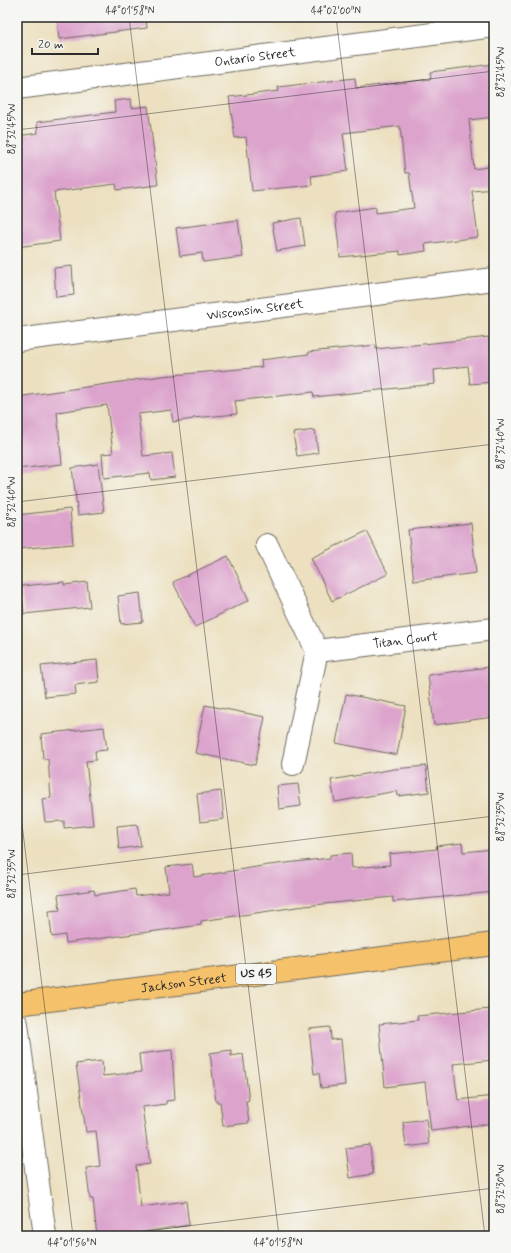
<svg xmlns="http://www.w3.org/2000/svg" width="511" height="1253" font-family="Mynerve,sans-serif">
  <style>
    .building { fill: #dca3cc }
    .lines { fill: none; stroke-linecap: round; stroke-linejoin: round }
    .minor-casing { stroke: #6f6a5f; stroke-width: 24 }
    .major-casing { stroke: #6f6a5f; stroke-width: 24 }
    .minor { stroke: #fff; stroke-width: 22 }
    .major { stroke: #f5c16b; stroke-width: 22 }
    .ticks { fill: none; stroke: #2b2b2b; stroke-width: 1; stroke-opacity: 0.45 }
    .labels { text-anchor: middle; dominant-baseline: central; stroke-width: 3; stroke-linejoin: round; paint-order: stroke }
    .shield { fill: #f6f6f2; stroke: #686867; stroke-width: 1 }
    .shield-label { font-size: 12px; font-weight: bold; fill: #2b2b2b }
    .street-label { font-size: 13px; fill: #2b2b2b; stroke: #f6f6f2 }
    .neatline { fill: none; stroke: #2b2b2b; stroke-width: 1.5 }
    .ticks-label { font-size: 10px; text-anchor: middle; fill: #2b2b2b }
  </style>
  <rect width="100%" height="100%" fill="#f6f6f2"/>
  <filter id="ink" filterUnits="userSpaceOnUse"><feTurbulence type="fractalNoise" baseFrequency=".025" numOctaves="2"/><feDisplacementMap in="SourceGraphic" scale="8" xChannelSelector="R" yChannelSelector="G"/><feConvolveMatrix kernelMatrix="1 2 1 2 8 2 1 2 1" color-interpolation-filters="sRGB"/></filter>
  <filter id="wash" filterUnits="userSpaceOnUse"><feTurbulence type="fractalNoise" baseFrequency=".012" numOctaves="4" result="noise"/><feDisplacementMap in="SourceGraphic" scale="16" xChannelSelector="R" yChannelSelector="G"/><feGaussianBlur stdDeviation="0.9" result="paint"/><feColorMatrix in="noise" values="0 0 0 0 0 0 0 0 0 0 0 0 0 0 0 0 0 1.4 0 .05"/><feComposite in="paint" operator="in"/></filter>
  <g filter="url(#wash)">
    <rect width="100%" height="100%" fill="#ece0c0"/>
    <g id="blocks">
      <g class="building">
        <path d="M57 17H146L147 28 59 39Z"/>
        <path d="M494 64V117L469 120 474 169 494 166V189L472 191 478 237 425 244 426 251 400 255V251L340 257 335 213 376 207V213L414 208 409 173H405L400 126 343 133 348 171 311 176 312 185 252 191 246 137 235 138 229 97 279 91 278 87 355 78 356 88 431 79 430 72Z"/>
        <path d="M131 99 132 108 148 106 158 185 117 190 116 184 54 192 60 241 17 247V136L38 133 37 122 115 112 114 101Z"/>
        <path d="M301 218 305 246 277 251 272 223Z"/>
        <path d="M238 220 243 257 203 262 202 253 180 256 176 228Z"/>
        <path d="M72 266 74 295 56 297 54 268Z"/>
        <path d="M489 337 494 382 470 384 468 366 434 370 435 384 314 397 313 392 235 401 237 414 193 418V419L173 422 171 410 138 414 143 456 172 453 175 477 151 480 150 473 104 478 102 454 113 453 107 405 57 412 62 464 17 469V397L162 376 262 367 261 360 309 354V352L376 345V349Z"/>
        <path d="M315 430 318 453 297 456 293 433Z"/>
        <path d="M98 464 104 512 78 515 72 468Z"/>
        <path d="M70 509 73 544 17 549V515Z"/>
        <path d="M471 523 476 573 414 581 408 530Z"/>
        <path d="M367 531 388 574 332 601 311 558Z"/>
        <path d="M228 556 249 600 195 627 173 582Z"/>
        <path d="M64 582V585L87 582 90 607 24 614 21 586Z"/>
        <path d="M140 593 143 622 121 624 118 596Z"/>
        <path d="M97 660 99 682 75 685 76 694 45 697 41 666Z"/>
        <path d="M489 667 494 717 434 725 428 675Z"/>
        <path d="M346 694 406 706 397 755 336 743Z"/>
        <path d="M205 705 265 717 255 765 195 753Z"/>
        <path d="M104 727 107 750 95 751 96 760 86 761 93 825 64 828V821L45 822 42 799 51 798 48 759H43L41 734Z"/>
        <path d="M426 766 429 792 398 796 397 791 335 802 331 780 394 769Z"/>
        <path d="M298 784 301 806 279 809 277 786Z"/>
        <path d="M221 791 224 819 200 822 197 794Z"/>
        <path d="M137 824 141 846 119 849 117 826Z"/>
        <path d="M462 843 463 852 494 849V892L393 902V897L304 906 201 921V925L66 943 65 935 52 937 49 911 60 910 58 895 94 890 95 895 135 889 136 896 169 892 166 867 192 864 194 877 269 865 330 858V855L351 853 352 868 390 865 389 854 437 849 436 846Z"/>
        <path d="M490 1009 494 1060 453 1064 458 1100 494 1096V1123L431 1131 425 1082 385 1087 379 1024 418 1020 417 1016Z"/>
        <path d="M330 1027 331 1040 341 1039 345 1085 321 1088 319 1073 314 1074 309 1029Z"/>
        <path d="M172 1050 175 1100 166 1101V1104L142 1107 150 1164 136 1166 141 1207 186 1201 189 1225 136 1233 137 1236H97L93 1199H90L86 1168 100 1166 96 1131 86 1132 76 1064 102 1061 103 1076 141 1072 139 1054Z"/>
        <path d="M231 1050V1056L243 1054 249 1100 246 1101 249 1123 223 1126 220 1102H216L210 1053Z"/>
        <path d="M426 1119 429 1144 406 1147 403 1122Z"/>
        <path d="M370 1145 373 1174 350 1178 346 1148Z"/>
      </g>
    </g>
  </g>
  <g filter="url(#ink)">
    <use href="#blocks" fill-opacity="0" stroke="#6f6a5f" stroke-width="1"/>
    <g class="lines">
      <defs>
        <g id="minor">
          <path id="s1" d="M17 88 494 26"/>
          <path id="s2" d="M17 340 494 279"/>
          <path d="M267 545 317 651 293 764"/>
          <path id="s3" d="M317 651 494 629"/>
          <path d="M17 1024 45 1236"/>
        </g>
        <g id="major">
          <path id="s4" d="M17 1004 494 944"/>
        </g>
      </defs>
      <use href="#minor" class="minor-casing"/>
      <use href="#major" class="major-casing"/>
      <use href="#minor" class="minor"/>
      <use href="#major" class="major"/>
    </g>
  </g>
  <path class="ticks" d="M129 17 279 1236M336 17 485 1236M17 130 494 71M17 502 494 444M17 784 73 1236M17 875 494 816M107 1236 494 1188"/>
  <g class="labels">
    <rect class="shield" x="236" y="964" width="40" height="20" rx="3"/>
    <g class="shield-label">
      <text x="256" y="974">US 45</text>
    </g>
    <g class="street-label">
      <text stroke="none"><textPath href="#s1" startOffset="240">Ontario Street</textPath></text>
      <text stroke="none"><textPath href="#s2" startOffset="240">Wisconsin Street</textPath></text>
      <text stroke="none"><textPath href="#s3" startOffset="89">Titan Court</textPath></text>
      <text stroke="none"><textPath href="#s4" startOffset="168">Jackson Street</textPath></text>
    </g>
  </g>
  <rect width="511" height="1253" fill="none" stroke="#f6f6f2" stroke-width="44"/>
  <path d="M32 48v6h66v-6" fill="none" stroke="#2b2b2b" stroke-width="2"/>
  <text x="38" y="48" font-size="12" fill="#2b2b2b" stroke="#f6f6f2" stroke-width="3" paint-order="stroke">20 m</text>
  <rect x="22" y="22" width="467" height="1209" class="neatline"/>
  <g class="ticks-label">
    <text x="130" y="14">44°01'58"N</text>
    <text x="336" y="14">44°02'00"N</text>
    <text transform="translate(500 72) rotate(-90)" y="4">88°32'45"W</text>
    <text transform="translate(11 129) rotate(-90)" y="4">88°32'45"W</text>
    <text transform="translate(500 444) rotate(-90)" y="4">88°32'40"W</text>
    <text transform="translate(11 502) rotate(-90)" y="4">88°32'40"W</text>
    <text transform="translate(500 817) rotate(-90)" y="4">88°32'35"W</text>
    <text transform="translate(11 874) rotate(-90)" y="4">88°32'35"W</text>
    <text transform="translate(500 1189) rotate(-90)" y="4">88°32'30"W</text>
    <text x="72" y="1246">44°01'56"N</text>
    <text x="278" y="1246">44°01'58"N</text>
  </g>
</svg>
